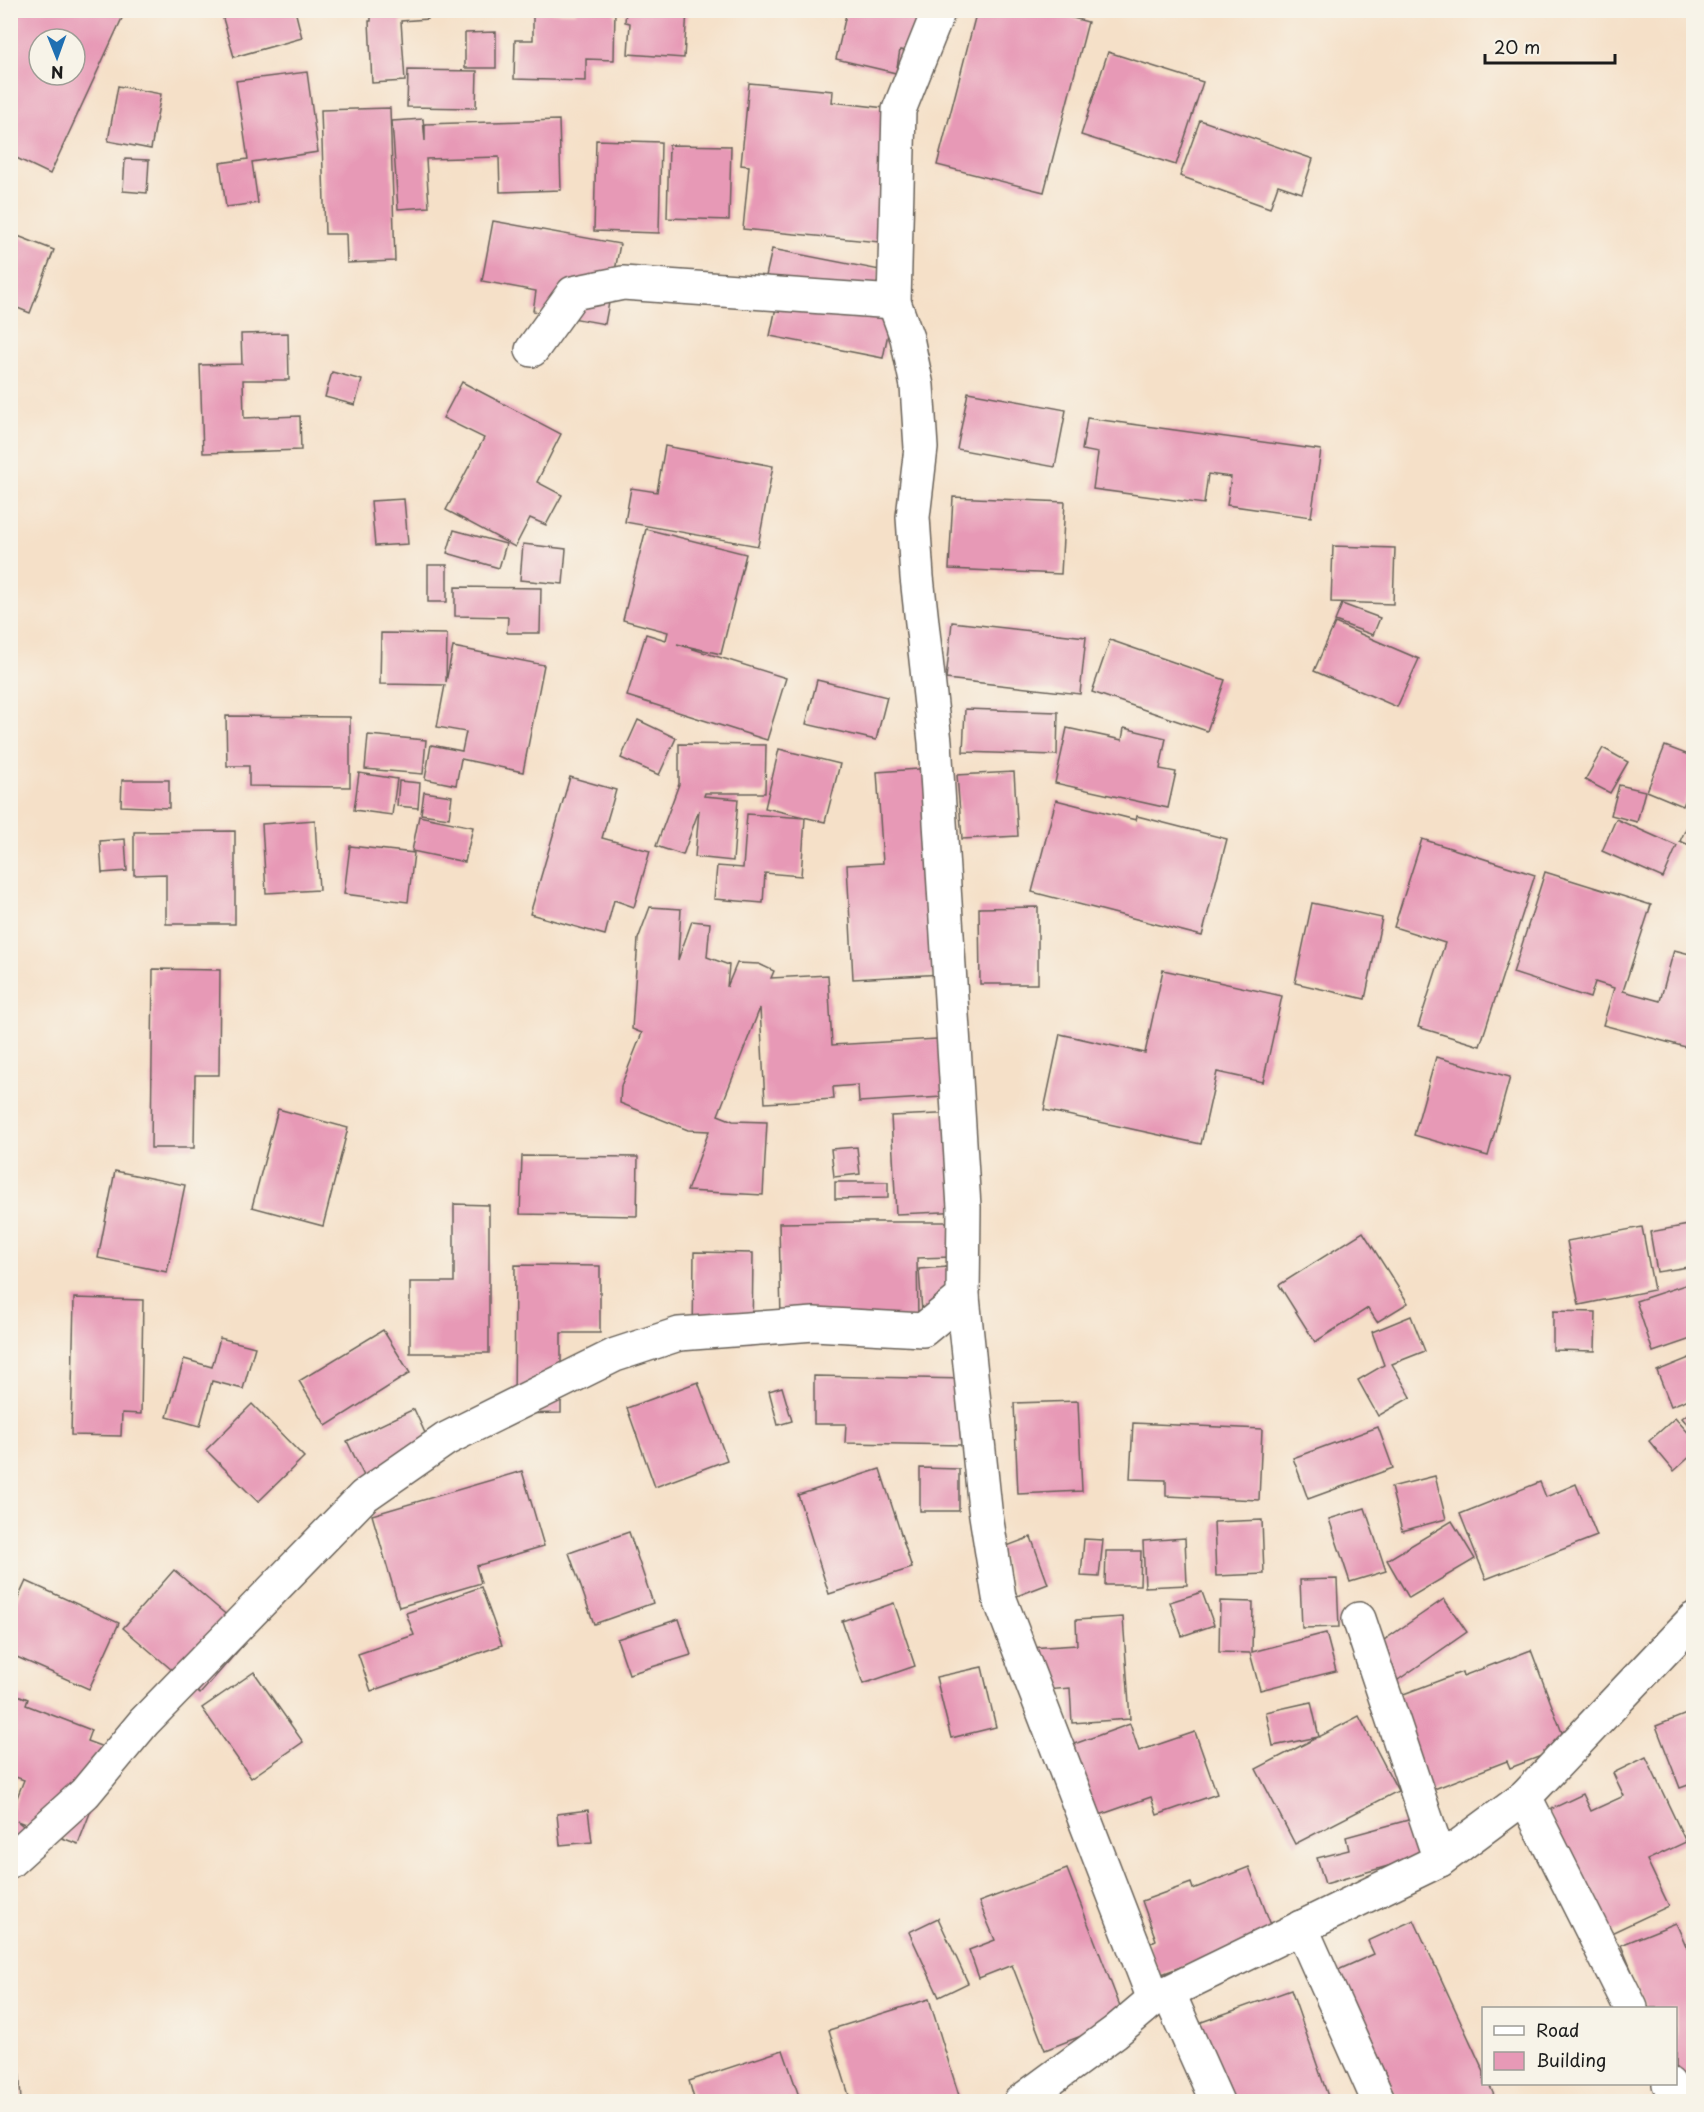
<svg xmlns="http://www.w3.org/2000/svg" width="1704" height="2112" font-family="'Playpen Sans',sans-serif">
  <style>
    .building { fill: #e799b6; fill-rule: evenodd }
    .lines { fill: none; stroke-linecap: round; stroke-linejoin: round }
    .street-casing { stroke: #686158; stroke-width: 36 }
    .street { stroke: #fff; stroke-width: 33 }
  </style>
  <rect width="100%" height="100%" fill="#f7f3e8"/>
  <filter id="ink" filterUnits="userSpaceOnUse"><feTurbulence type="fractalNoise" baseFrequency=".0167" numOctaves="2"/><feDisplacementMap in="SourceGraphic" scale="12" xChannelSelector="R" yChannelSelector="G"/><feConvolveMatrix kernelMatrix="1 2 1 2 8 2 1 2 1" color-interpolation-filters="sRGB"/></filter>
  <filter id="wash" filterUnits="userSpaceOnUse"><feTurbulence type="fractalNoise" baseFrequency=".008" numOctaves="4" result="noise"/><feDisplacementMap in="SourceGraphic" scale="24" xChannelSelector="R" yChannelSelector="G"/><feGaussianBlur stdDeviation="1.35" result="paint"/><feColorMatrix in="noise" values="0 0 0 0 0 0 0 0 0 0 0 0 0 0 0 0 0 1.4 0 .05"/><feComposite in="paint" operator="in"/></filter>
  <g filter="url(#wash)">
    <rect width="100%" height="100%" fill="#f5e0c8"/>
    <g id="blocks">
      <g class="building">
        <path d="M10 10H112L123 16 50 174 10 155ZM39 39H75V75H39Z"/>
        <path d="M237 10H295L302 38 234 57 222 15Z"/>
        <path d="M371 10H427L428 19 401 21 405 81 372 83 369 21H371Z"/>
        <path d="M576 10H615L614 60 586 59V81L514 79 515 40H533V12L576 13Z"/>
        <path d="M626 10H687L684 58 628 54 630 23 625 22Z"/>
        <path d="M847 10H930L920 54 900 50 896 73 836 59Z"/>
        <path d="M977 10H1043L1088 22 1044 192 937 165Z"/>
        <path d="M496 32V68H465V33Z"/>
        <path d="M1108 52 1203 82 1176 165 1081 135Z"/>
        <path d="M408 70 477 71 476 108 407 107Z"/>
        <path d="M307 72 318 152 252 162 258 203 226 207 220 163 248 159 236 81Z"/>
        <path d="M749 83 833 91 832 102 903 110 890 243 743 229 749 166 741 165Z"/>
        <path d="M118 86 161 94 151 149 108 141Z"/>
        <path d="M390 108 395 261 347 263 346 234H325L321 110Z"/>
        <path d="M423 119 425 141V124L559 120 561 190 500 192 499 157 426 159 429 207 398 209 392 121Z"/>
        <path d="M1200 120 1313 159 1302 193 1278 185 1270 208 1180 176Z"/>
        <path d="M596 140 661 142 659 233 594 231Z"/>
        <path d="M669 145 731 146 729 220 667 218Z"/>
        <path d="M125 159 149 160 147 193 123 191Z"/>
        <path d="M493 221 620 244 605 324 533 311 536 291 482 281Z"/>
        <path d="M10 233 54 250 30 313 10 305Z"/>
        <path d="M772 249 880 270 872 310 892 314 883 358 770 336 782 279 766 276Z"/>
        <path d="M288 333 289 380H243L244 418 300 416 301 450 203 453 200 365 242 364 241 334Z"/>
        <path d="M332 372 362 380 355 405 325 397Z"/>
        <path d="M462 382 561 434 537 482 562 495 546 525 530 518 515 547 446 510 484 438 443 418Z"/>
        <path d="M968 392 1066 410 1055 467 957 449Z"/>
        <path d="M1087 418 1321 450 1311 517 1227 505 1231 477 1208 474 1204 504 1093 489 1098 453 1082 450Z"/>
        <path d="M665 446 773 466 758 546 625 522 631 488 657 492Z"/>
        <path d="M953 497 1065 502 1061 574 949 569Z"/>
        <path d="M404 499 408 544 375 546 371 501Z"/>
        <path d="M646 529 746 554 721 654 677 644 786 678 767 740 627 696 646 634 666 640 668 632 623 620Z"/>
        <path d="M454 530 506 544 499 568 447 553Z"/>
        <path d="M523 544 566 549 563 584 520 580Z"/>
        <path d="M1333 546 1395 548 1393 604 1331 602Z"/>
        <rect x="428" y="565" width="19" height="37"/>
        <path d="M455 587 541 588 540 633H507L508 617 455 616Z"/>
        <path d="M1342 604 1380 618 1373 635 1335 621Z"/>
        <path d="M952 622 1086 637 1080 694 946 679Z"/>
        <path d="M1335 623 1419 659 1397 707 1314 671Z"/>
        <path d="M381 633 447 634 446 682 453 647 544 665 523 772 461 759 456 785 425 779 431 745 462 751 466 732 437 727 445 685 380 684Z"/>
        <path d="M1110 640 1225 680 1207 731 1092 692Z"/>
        <path d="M817 680 887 697 876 740 806 724Z"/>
        <path d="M965 709 1058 712 1057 755 963 752Z"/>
        <path d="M226 716 350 717V787L249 786V766H227Z"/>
        <path d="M638 720 676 738 659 775 621 758Z"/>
        <path d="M1067 728 1122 740 1124 728 1166 738 1160 769 1176 772 1168 808 1055 783Z"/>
        <path d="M368 735 426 740 423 774 365 769Z"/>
        <path d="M679 744 766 745 765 793H705L704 796 738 799 733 861 695 857 699 810 683 855 656 846 679 784Z"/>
        <path d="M1665 746 1694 757V780L1683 806 1647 791Z"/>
        <path d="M1603 748 1628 762 1610 793 1585 780Z"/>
        <path d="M779 749 840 764 825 822 765 808Z"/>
        <path d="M932 768 943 974 853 979 847 865 883 863 877 772Z"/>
        <path d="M1014 772 1018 836 962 839 957 775Z"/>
        <path d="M359 773 397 779 392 815 354 810Z"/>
        <path d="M570 777 616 790 602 838 650 851 634 907 614 900 605 935 530 914Z"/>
        <path d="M122 780H169V808L121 806Z"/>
        <path d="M399 781 420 783 418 808 397 806Z"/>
        <path d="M1619 785 1645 791 1637 822 1611 815Z"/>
        <path d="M424 792 452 796 449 818 421 814Z"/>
        <path d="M1056 800 1136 820 1137 816 1227 839 1202 936 1032 892Z"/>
        <path d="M1694 812V847L1680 841Z"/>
        <path d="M747 814 805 818 801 876 765 873 763 903 714 899 717 866 743 868Z"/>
        <path d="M419 816 473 827 465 862 412 851Z"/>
        <path d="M1616 819 1677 846 1663 878 1602 851Z"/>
        <path d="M315 820 319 890 266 893 262 824Z"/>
        <path d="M235 831V924H166V874L134 875V832Z"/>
        <path d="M125 839 127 871 102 873 100 841Z"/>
        <path d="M1422 839 1535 875 1480 1046 1418 1027 1445 943 1394 927Z"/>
        <path d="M350 846 414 853 408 902 344 894Z"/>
        <path d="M1545 872 1651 905 1623 991 1660 1001 1674 950 1694 955 1693 1049 1603 1025 1614 988 1595 982 1590 998 1513 973Z"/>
        <path d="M1312 903 1382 918 1365 999 1295 983Z"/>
        <path d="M650 907 681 909 678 960 692 921 710 923 707 957 729 965 727 987 737 963 759 964 774 971 771 978 828 975 832 1045 955 1038 959 1096 859 1102 858 1085 833 1087 834 1099 765 1103 760 1008 718 1115 733 1121 767 1122 763 1195 687 1191 709 1131 688 1130 620 1103 621 1086 642 1033 632 1029 638 939Z"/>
        <path d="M1038 907V984H980L979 908Z"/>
        <path d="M153 969 220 970 219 1075H195L194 1148H151Z"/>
        <path d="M1163 970 1282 996 1263 1082 1217 1072 1201 1144 1044 1110 1060 1034 1145 1053Z"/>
        <path d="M1436 1057 1510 1077 1488 1156 1414 1135Z"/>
        <path d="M278 1109 348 1128 323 1226 252 1207Z"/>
        <path d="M961 1113 966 1211 896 1214 891 1116Z"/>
        <path d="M857 1147 860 1174 834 1177 831 1149Z"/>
        <path d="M522 1156 638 1157 637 1216 520 1214Z"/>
        <path d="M115 1171 185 1185 167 1272 98 1258Z"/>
        <path d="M835 1182H888V1198L835 1199Z"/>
        <path d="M454 1204 489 1205V1353H410V1282H454Z"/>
        <path d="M863 1222H951L952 1257 917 1258 918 1319 781 1320 779 1223Z"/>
        <path d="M1694 1224V1266L1657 1272 1650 1232Z"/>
        <path d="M1642 1227 1654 1290 1579 1305 1567 1241Z"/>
        <path d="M1363 1232 1408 1303 1377 1322 1368 1308 1315 1342 1279 1285Z"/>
        <path d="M694 1252 753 1253 752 1341 693 1340Z"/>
        <path d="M515 1265 600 1266V1333H561V1413L514 1414Z"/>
        <path d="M948 1267 950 1311 922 1313 919 1269Z"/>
        <path d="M1694 1282V1338L1653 1352 1636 1301Z"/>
        <path d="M74 1298 143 1300 141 1414 122 1413 121 1436 71 1435Z"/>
        <path d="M1553 1311 1596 1312 1595 1351 1553 1350Z"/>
        <path d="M1411 1316 1425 1351 1392 1364 1411 1397 1378 1416 1358 1380 1384 1365 1372 1332Z"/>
        <path d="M383 1330 410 1373 326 1426 299 1381Z"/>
        <path d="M220 1338 255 1347 243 1389 212 1381 200 1426 167 1417 184 1359 212 1367Z"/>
        <path d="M1694 1356V1397L1671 1406 1657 1371Z"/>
        <path d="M814 1376 966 1379 964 1445 845 1443 846 1424H814Z"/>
        <path d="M698 1382 727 1460 655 1487 627 1408Z"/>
        <path d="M782 1387 792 1421 778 1425 769 1391Z"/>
        <path d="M1078 1401 1082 1491 1018 1494 1014 1403Z"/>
        <path d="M252 1404 304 1457 258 1502 206 1450Z"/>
        <path d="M414 1409 431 1446 365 1478 347 1441Z"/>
        <path d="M1694 1409V1432L1682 1418Z"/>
        <path d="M1675 1418 1694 1439V1453L1674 1471 1649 1441Z"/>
        <path d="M1133 1423 1262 1429 1259 1500 1166 1496V1480L1130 1479Z"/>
        <path d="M1378 1427 1393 1468 1308 1499 1293 1458Z"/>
        <path d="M920 1468 959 1469V1511H920Z"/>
        <path d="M880 1469 912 1568 829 1594 798 1495Z"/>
        <path d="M522 1471 544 1546 476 1566 481 1583 399 1607 372 1515Z"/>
        <path d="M1435 1476 1446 1519 1402 1531 1391 1487Z"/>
        <path d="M1540 1482 1546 1497 1576 1484 1597 1536 1486 1579 1460 1514Z"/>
        <path d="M1365 1508 1386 1571 1350 1582 1329 1519Z"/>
        <path d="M1262 1520 1264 1574 1216 1576 1214 1522Z"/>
        <path d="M1452 1521 1475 1559 1409 1598 1387 1560Z"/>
        <path d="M629 1532 653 1603 594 1624 569 1553Z"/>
        <path d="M1031 1537 1048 1584 1017 1596 999 1549Z"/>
        <path d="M1185 1538 1187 1585 1145 1587 1143 1541Z"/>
        <path d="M1084 1539 1103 1540 1099 1577 1081 1576Z"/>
        <path d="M1106 1551H1141L1140 1585H1105Z"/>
        <path d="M174 1570 251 1636 200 1694 123 1628Z"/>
        <path d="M1337 1579 1339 1627 1302 1628 1300 1580Z"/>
        <path d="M26 1581 119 1623 89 1689 10 1654V1616Z"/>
        <path d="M481 1587 502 1645 371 1691 358 1654 414 1635 406 1613Z"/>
        <path d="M1202 1592 1214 1625 1182 1636 1170 1602Z"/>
        <path d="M1444 1599 1467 1632 1395 1682 1371 1649Z"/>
        <path d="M1220 1601 1253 1602 1252 1652 1326 1633 1336 1671 1260 1690 1250 1653 1219 1652Z"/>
        <path d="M894 1603 915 1666 863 1684 842 1621Z"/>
        <path d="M1123 1617 1130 1719 1072 1723 1070 1688 1032 1691 1029 1648 1077 1645 1076 1620Z"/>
        <path d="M679 1619 691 1655 629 1674 617 1639Z"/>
        <path d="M1531 1650 1567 1746 1510 1768 1507 1761 1429 1791 1393 1698 1462 1672 1463 1676Z"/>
        <path d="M982 1667 996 1727 951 1738 936 1677Z"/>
        <path d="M254 1672 303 1742 251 1778 202 1708Z"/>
        <path d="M10 1692 28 1699 26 1705 91 1730 87 1741 114 1751 78 1844 17 1821 42 1841 10 1880V1815L24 1780 10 1775Z"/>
        <path d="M1311 1702 1319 1737 1359 1716 1398 1791 1295 1844 1256 1769 1318 1737 1273 1746 1266 1712Z"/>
        <path d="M1694 1711V1783L1680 1788 1656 1726Z"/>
        <path d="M1130 1724 1139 1751 1195 1732 1217 1794 1157 1815 1151 1797 1088 1819 1063 1748Z"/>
        <path d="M1646 1757 1686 1842 1647 1860 1669 1906 1607 1935 1547 1811 1583 1794 1591 1811 1624 1796 1613 1773Z"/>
        <path d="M588 1810 592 1842 560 1845 557 1814Z"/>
        <path d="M1412 1819 1423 1856 1325 1884 1317 1858 1349 1850 1346 1837Z"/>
        <path d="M1249 1867 1274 1933 1159 1975 1148 1944 1156 1940 1142 1901 1191 1883 1193 1889Z"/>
        <path d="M1067 1869 1125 2019 1045 2050 1012 1965 979 1978 969 1950 995 1940 979 1902Z"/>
        <path d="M938 1918 968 1983 939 1997 909 1932Z"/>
        <path d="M1414 1920 1484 2072V2084H1489L1497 2102H1398L1338 1970 1374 1954 1368 1941Z"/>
        <path d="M1676 1923 1694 1964V2095L1685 2099 1676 2077V2008H1647L1621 1945Z"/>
        <path d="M1291 1990 1330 2102H1223L1196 2024Z"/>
        <path d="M929 1999 961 2102H851L829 2030Z"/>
        <path d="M10 2047H18L21 2102H10Z"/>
        <path d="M783 2050 801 2102H695L689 2081Z"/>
      </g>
    </g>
  </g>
  <g filter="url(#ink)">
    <use href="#blocks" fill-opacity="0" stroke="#686158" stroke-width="1.5"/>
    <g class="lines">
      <defs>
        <g id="street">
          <path d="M532 350 573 293 623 283 894 302"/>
          <path d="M963 1297 985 1509 999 1597 1154 1999"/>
          <path d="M1359 1619 1440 1860"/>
          <path d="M1525 1797 1631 2008"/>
          <path d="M10 1861 85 1793 144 1722 364 1496 446 1439 615 1355 679 1334 814 1324 923 1330 963 1297 964 1207 935 742 917 577 913 517 921 448 917 386 907 338 894 302 899 110 939 10"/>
          <path d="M1301 1927 1379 2102"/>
          <path d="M1168 1992 1217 2102"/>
          <path d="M1669 2084 1678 2102"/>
          <path d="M1020 2102 1115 2032 1154 1999 1440 1860 1525 1797 1694 1619"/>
        </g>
      </defs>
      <use href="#street" class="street-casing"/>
      <use href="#street" class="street"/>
    </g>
  </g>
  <rect width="1704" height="2112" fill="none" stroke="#f7f3e8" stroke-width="36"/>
  <rect x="1482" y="2007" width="195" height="78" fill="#f7f3e8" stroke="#9f9d96" stroke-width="1.5"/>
  <rect x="1494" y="2026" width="30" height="9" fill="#ffffff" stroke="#9f9d96" stroke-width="1.5"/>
  <text x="1536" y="2037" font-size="18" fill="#1c1c1c">Road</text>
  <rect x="1494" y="2052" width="30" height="18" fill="#e799b6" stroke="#9f9d96" stroke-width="1.5"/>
  <text x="1536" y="2067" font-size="18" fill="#1c1c1c">Building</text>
  <g transform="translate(57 57) rotate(179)"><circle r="28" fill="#f7f3e8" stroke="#9f9d96" stroke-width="1.5"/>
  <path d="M0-4.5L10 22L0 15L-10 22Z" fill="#1f6fb2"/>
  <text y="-9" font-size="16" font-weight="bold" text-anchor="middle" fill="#1c1c1c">N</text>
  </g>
  <path d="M1485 54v9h130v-9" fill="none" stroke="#1c1c1c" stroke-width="3"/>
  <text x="1494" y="54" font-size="18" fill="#1c1c1c" stroke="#f7f3e8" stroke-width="4.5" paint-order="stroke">20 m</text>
</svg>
